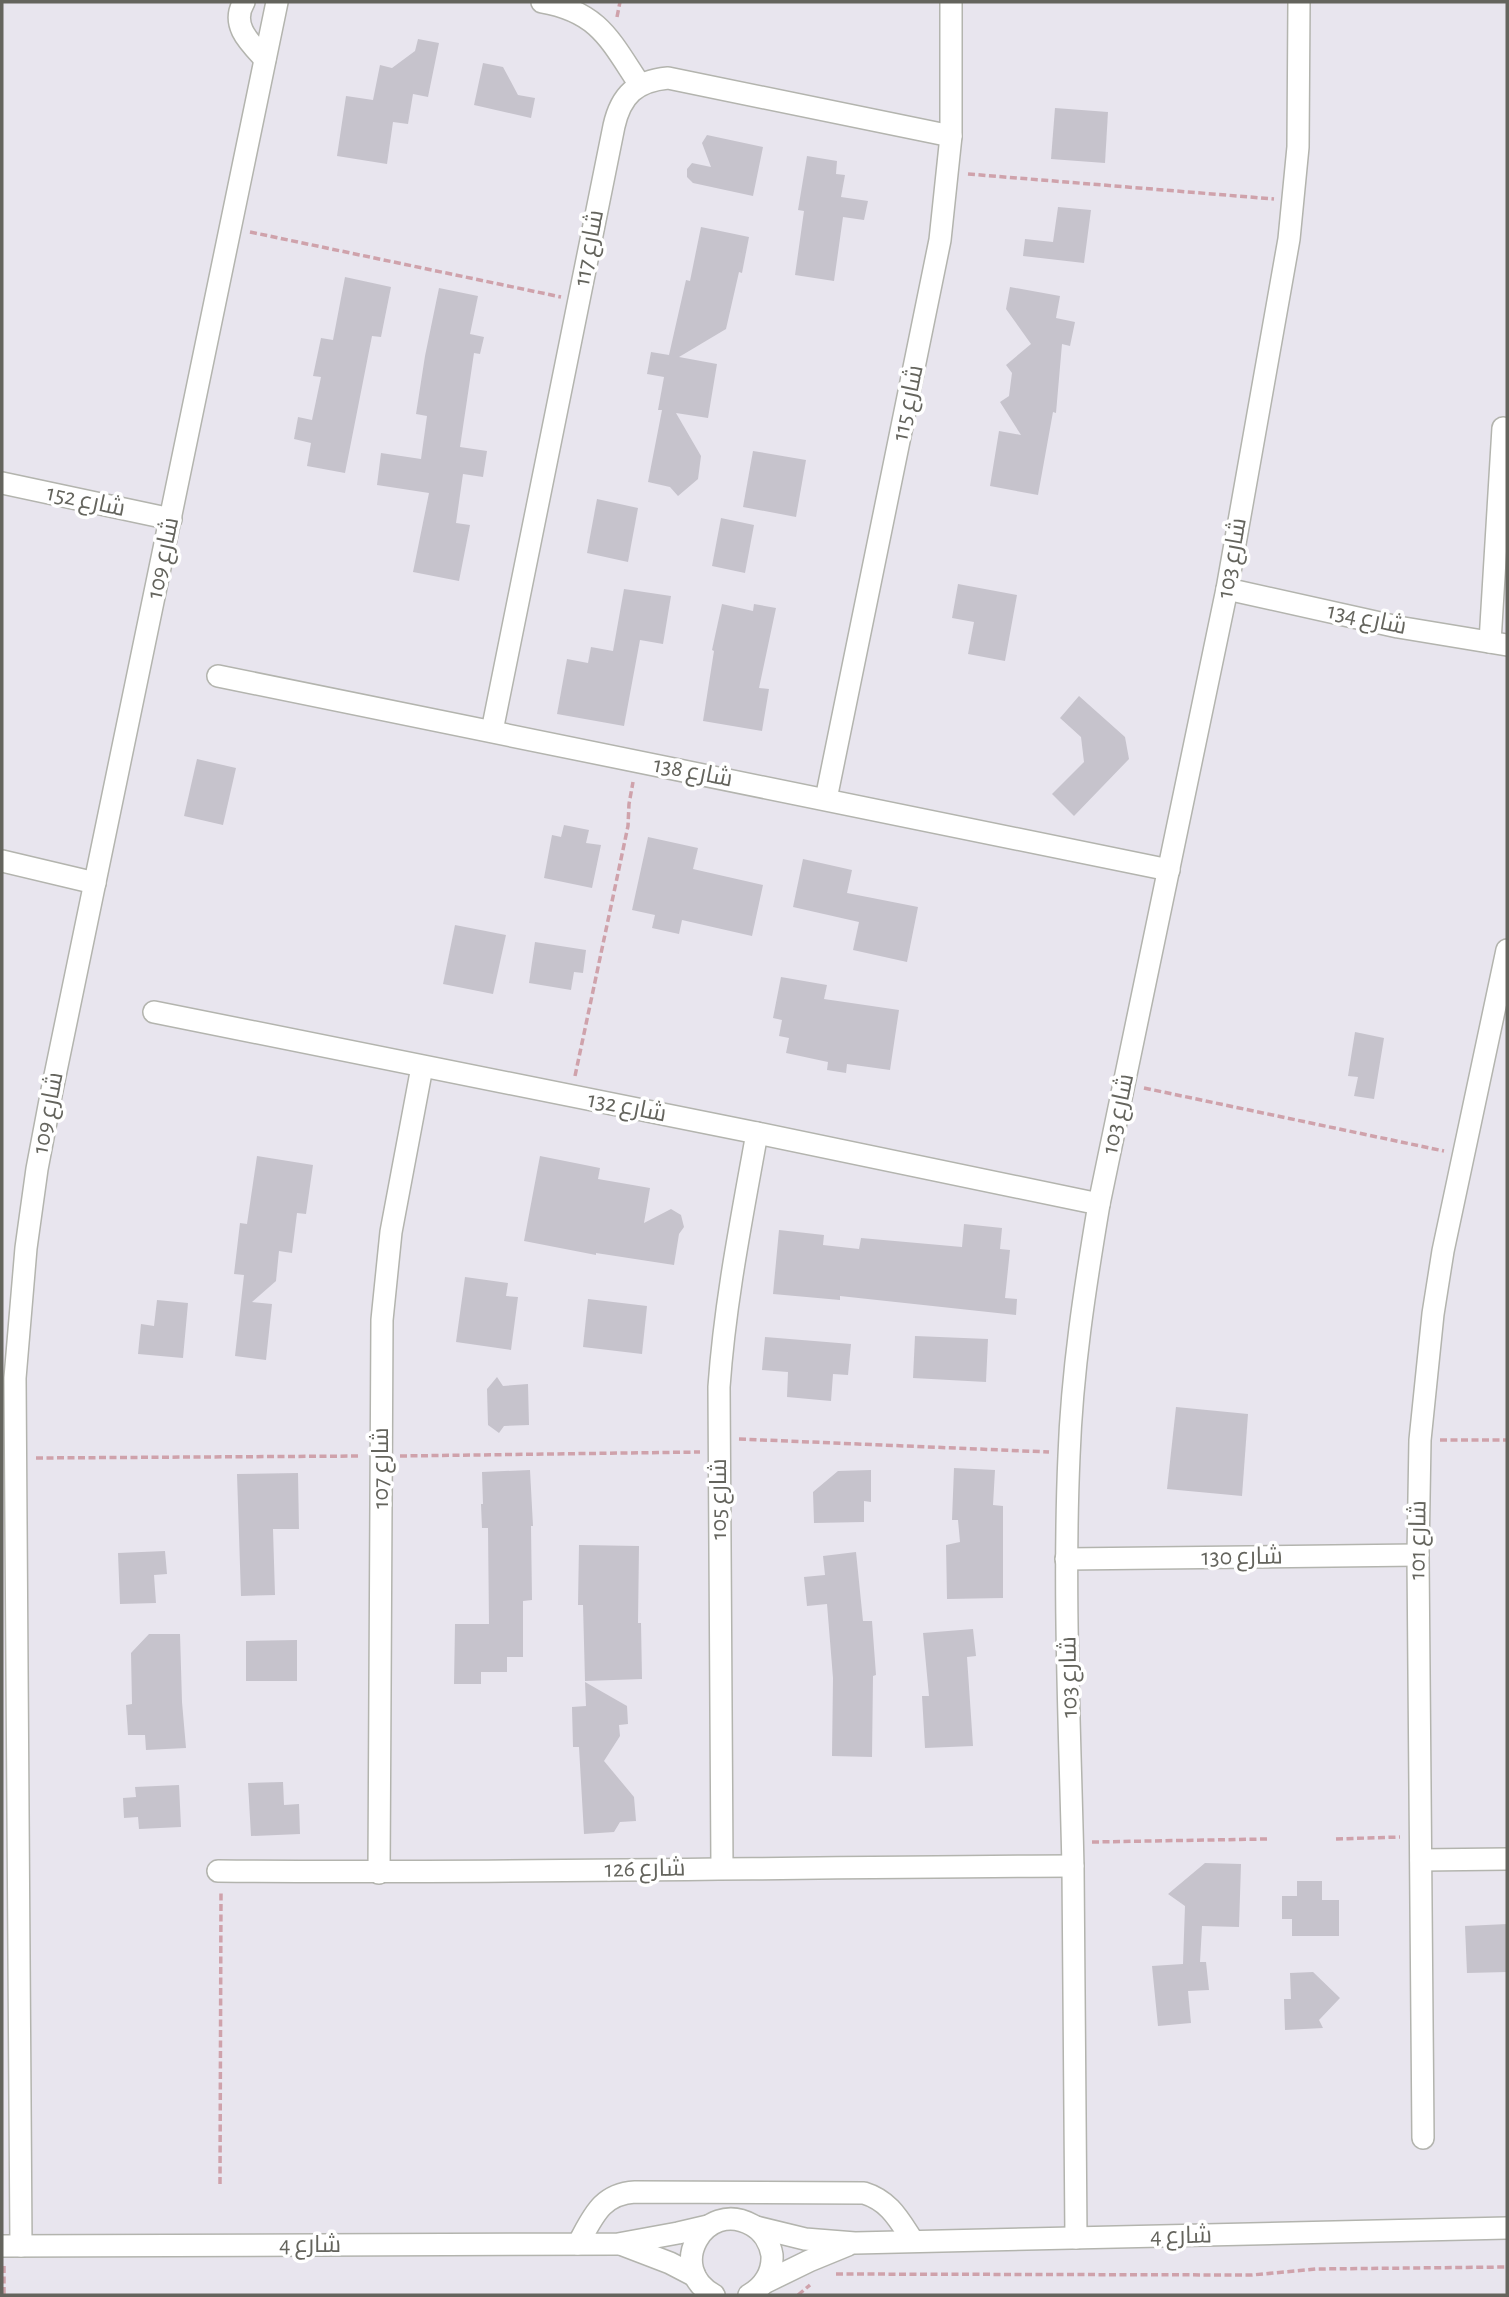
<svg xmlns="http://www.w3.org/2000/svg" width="1509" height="2297" font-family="'Alegreya Sans',Cairo,sans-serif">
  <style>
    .building { fill: #c6c3cc }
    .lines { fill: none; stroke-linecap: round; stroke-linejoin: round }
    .minor-casing { stroke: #b3b4ae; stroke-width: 24 }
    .path { stroke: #cfa2ab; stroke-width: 3.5; stroke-dasharray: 7 3.5; stroke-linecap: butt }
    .minor { stroke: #fff; stroke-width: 21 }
    .labels { text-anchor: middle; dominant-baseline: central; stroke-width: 7; stroke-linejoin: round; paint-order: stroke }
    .street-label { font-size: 24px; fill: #64645d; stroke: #fff }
  </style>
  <rect width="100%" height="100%" fill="#e8e5ee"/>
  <g class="building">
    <path d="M418 39 439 43 428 97 413 94 408 124 393 122 387 164 337 156 346 96 373 100 380 65 392 68 415 51Z"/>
    <path d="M483 63 503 67 518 95 535 98 531 118 474 105Z"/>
    <path d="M1055 108 1108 112 1105 163 1051 159Z"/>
    <path d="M707 135 763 147 753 196 693 183 687 177V169L692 163 711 167 702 143Z"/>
    <path d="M807 156 837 161 836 174 845 175 841 197 868 201 864 220 843 217 834 281 795 275 804 211 798 210Z"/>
    <path d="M1058 207 1091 210 1084 263 1023 256 1025 239 1053 242Z"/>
    <path d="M701 227 749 237 742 273 739 272 726 329 679 357 717 364 708 418 676 413 701 456 698 479 678 496 670 487 648 482 662 410H658L664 377 647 374 651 352 669 355 686 280 690 281Z"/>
    <path d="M345 277 391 287 381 337 372 336 345 473 307 466 311 443 294 439 298 417 312 420 321 377 313 376 321 338 333 340Z"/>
    <path d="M1010 287 1060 296 1056 318 1075 322 1070 346 1062 344 1056 413 1053 412 1038 495 990 486 999 431 1021 435 1000 402 1009 396 1012 373 1006 365 1031 344 1006 309Z"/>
    <path d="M439 288 478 296 470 334 484 337 480 354 474 353 460 447 487 451 483 477 463 474 456 523 470 525 459 581 413 572 429 493 377 485 381 453 421 459 427 416 416 414 425 356Z"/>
    <path d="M753 451 806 460 796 517 743 507Z"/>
    <path d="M597 499 638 508 628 562 587 553Z"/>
    <path d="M721 518 754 525 745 573 712 566Z"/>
    <path d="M958 584 1017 595 1005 661 968 654 974 622 952 618Z"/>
    <path d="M624 589 671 596 663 644 640 640 624 726 557 714 567 659 588 663 591 647 613 651Z"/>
    <path d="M722 604 753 611 754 604 776 608 759 688 769 689 762 731 703 721 714 651 712 650Z"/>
    <path d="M1079 696 1125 737 1129 759 1074 816 1052 794 1084 762 1081 737 1060 718Z"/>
    <path d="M197 759 236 768 223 825 184 816Z"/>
    <path d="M564 825 589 830 586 843 601 845 592 888 544 878 552 835 561 837Z"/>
    <path d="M648 837 698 848 693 869 763 885 752 936 682 920 679 934 652 928 655 915 632 910Z"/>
    <path d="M803 859 852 870 847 893 918 907 907 962 853 950 859 922 793 907Z"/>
    <path d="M455 925 506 935 493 994 443 984Z"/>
    <path d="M535 942 586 950 583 973 574 972 571 990 529 983Z"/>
    <path d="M781 977 827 985 824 999 899 1010 890 1070 847 1064 846 1073 827 1070 828 1062 786 1053 789 1038 779 1036 782 1020 773 1018Z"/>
    <path d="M1355 1032 1384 1038 1374 1099 1354 1096 1358 1077 1348 1076Z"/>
    <path d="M257 1156 313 1165 306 1214 297 1213 292 1253 279 1251 276 1281 252 1302 272 1304 266 1360 235 1356 244 1275 234 1274 240 1223 247 1224Z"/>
    <path d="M540 1156 600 1168 598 1179 650 1188 644 1223 671 1209 681 1215 684 1227 679 1234 674 1265 596 1253V1255L524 1241Z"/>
    <path d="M964 1224 1002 1228 1000 1249 1010 1250 1005 1298 1017 1299 1016 1315 840 1296V1300L773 1294 779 1230 824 1235 823 1245 859 1249 861 1238 962 1247Z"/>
    <path d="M465 1277 508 1283 506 1296 518 1297 511 1350 456 1342Z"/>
    <path d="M588 1299 647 1306 642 1354 583 1347Z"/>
    <path d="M157 1300 188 1303 183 1358 138 1354 141 1324 154 1326Z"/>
    <path d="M915 1336 988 1339 986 1382 913 1378Z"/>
    <path d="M765 1337 851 1344 848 1375 833 1374 831 1401 787 1397 788 1372 762 1370Z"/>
    <path d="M497 1377 503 1386 528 1384 529 1425 504 1426 499 1433 488 1425 487 1389Z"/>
    <path d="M1176 1407 1248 1414 1242 1496 1167 1489Z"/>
    <path d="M954 1468 995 1470 993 1505 1003 1506V1598L947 1599 946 1545 960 1542 958 1520H952Z"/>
    <path d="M530 1470 533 1526H531L532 1600 523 1601V1657H507V1672H481V1684H454L455 1624H489L488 1528H482L481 1504H483L482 1472Z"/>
    <path d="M871 1470V1502L864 1501V1522L814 1523 813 1492 838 1471Z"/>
    <path d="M298 1473 299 1529H273L275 1595 241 1596 237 1474Z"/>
    <path d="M579 1545 639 1546 638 1623H641L642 1679 585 1681 583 1605H578Z"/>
    <path d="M165 1551 167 1574 154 1575 156 1603 120 1604 118 1553Z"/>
    <path d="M856 1552 863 1621H872L876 1675 873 1676 872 1757 832 1756 833 1678 827 1604 807 1606 804 1577 825 1575 823 1556Z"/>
    <path d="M973 1629 976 1656 967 1657 973 1746 925 1748 922 1696H929L923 1633Z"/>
    <path d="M149 1634H180L182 1702 186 1748 146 1750 145 1735H128L126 1705 132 1704 131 1653Z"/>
    <path d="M297 1640V1681H246V1641Z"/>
    <path d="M585 1682 627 1706 628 1724 619 1725 620 1736 604 1761 634 1797 636 1821 620 1822 614 1832 584 1834 579 1747H573L572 1707 586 1706Z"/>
    <path d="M283 1782 284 1805 299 1804 300 1834 251 1836 248 1783Z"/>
    <path d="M179 1785 181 1827 139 1829 138 1817 124 1818 123 1798 136 1797 135 1787Z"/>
    <path d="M1205 1863 1241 1864 1239 1927 1202 1926 1200 1962H1206L1209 1990 1188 1991 1191 2023 1158 2026 1152 1966 1183 1964 1185 1906 1168 1894Z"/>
    <path d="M1297 1881H1322V1900H1339V1936H1292V1919H1282V1896H1297Z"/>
    <path d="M1507 1924V1972L1467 1973 1465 1926Z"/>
    <path d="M1313 1972 1340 1998 1319 2020 1323 2028 1285 2030 1284 1999H1291L1290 1973Z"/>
  </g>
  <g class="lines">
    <defs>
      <g id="minor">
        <path d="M244 2C230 25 250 43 265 59"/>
        <path d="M542 2C599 12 610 40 640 85"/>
        <path d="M2 483 171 519"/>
        <path d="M1227 589 1398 627 1507 645"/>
        <path d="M1490 642 1503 428"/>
        <path d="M218 676 1169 870"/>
        <path d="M492 731 614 126C621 95 636 81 668 78L951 136"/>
        <path d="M826 799 940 240 951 136V2"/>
        <path d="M2 861 95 883"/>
        <path d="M154 1012 757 1133 1099 1204"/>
        <path d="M1066 1559 1418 1555"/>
        <path d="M1421 1860 1507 1859"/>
        <path d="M722 1868 719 1387C725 1301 742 1217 757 1133"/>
        <path d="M218 1871C503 1874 788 1867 1073 1866"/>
        <path d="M379 1873 382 1320 391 1232 422 1067"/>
        <path d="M1423 2138 1418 1555 1420 1440 1433 1314 1443 1251 1507 950"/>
        <path d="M756 2227 805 2239 855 2243 1507 2228"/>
        <path d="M1076 2238C1075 2115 1075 1992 1073 1868 1070 1731 1063 1593 1069 1456 1072 1371 1085 1287 1099 1204L1227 589 1289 239 1298 147 1299 2"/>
        <path d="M578 2244C593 2217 601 2194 635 2192L864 2193C890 2201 899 2220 913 2241"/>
        <path d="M623 2245 670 2263 695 2276"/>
        <path d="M2 2246 618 2244 678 2233 708 2226"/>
        <path d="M21 2246 15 1378 26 1248 37 1169 52 1090 277 2"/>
        <path d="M764 2283 809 2261 848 2245"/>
        <path d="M714 2295C665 2269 704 2198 752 2225 763 2231 770 2243 772 2255 773 2272 764 2287 749 2295"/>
      </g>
    </defs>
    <use href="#minor" class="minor-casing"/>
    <g class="path">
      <path d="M617 17 620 2"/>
      <path d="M968 174 1274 199"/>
      <path d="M250 232 561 297"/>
      <path d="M575 1076 628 826 629 804 633 782"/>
      <path d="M1144 1088 1444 1151"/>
      <path d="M739 1439 1049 1452"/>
      <path d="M1440 1440H1507"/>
      <path d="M400 1456 700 1452"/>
      <path d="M36 1458 361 1456"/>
      <path d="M1336 1839 1400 1837"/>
      <path d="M1092 1842 1267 1839"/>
      <path d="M220 2184 221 1893"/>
      <path d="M4 2266V2295"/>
      <path d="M836 2274 1252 2275 1316 2269 1507 2267"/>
      <path d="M798 2295 810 2285"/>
    </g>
    <use href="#minor" class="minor"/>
  </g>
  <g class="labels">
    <g class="street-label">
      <text transform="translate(589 248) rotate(-79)">شارع 117</text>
      <text transform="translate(908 403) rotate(-78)">شارع 115</text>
      <text transform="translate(86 501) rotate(12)">شارع 152</text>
      <text transform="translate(163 558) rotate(-78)">شارع 109</text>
      <text transform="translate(1232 558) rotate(-80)">شارع 103</text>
      <text transform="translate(1367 619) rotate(12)">شارع 134</text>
      <text transform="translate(693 772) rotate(11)">شارع 138</text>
      <text transform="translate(627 1107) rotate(11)">شارع 132</text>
      <text transform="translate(48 1113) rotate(-79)">شارع 109</text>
      <text transform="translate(1118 1114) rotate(-78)">شارع 103</text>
      <text transform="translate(381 1468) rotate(-90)">شارع 107</text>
      <text transform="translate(719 1499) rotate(-90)">شارع 105</text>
      <text transform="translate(1418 1540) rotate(-89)">شارع 101</text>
      <text transform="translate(1242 1557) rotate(-1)">شارع 130</text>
      <text transform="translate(1069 1677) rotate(-91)">شارع 103</text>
      <text transform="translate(645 1869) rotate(-1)">شارع 126</text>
      <text transform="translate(1181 2236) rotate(-1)">شارع 4</text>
      <text x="310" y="2245">شارع 4</text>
    </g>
  </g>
  <rect width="1509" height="2297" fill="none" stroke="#64645d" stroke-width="7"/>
</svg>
